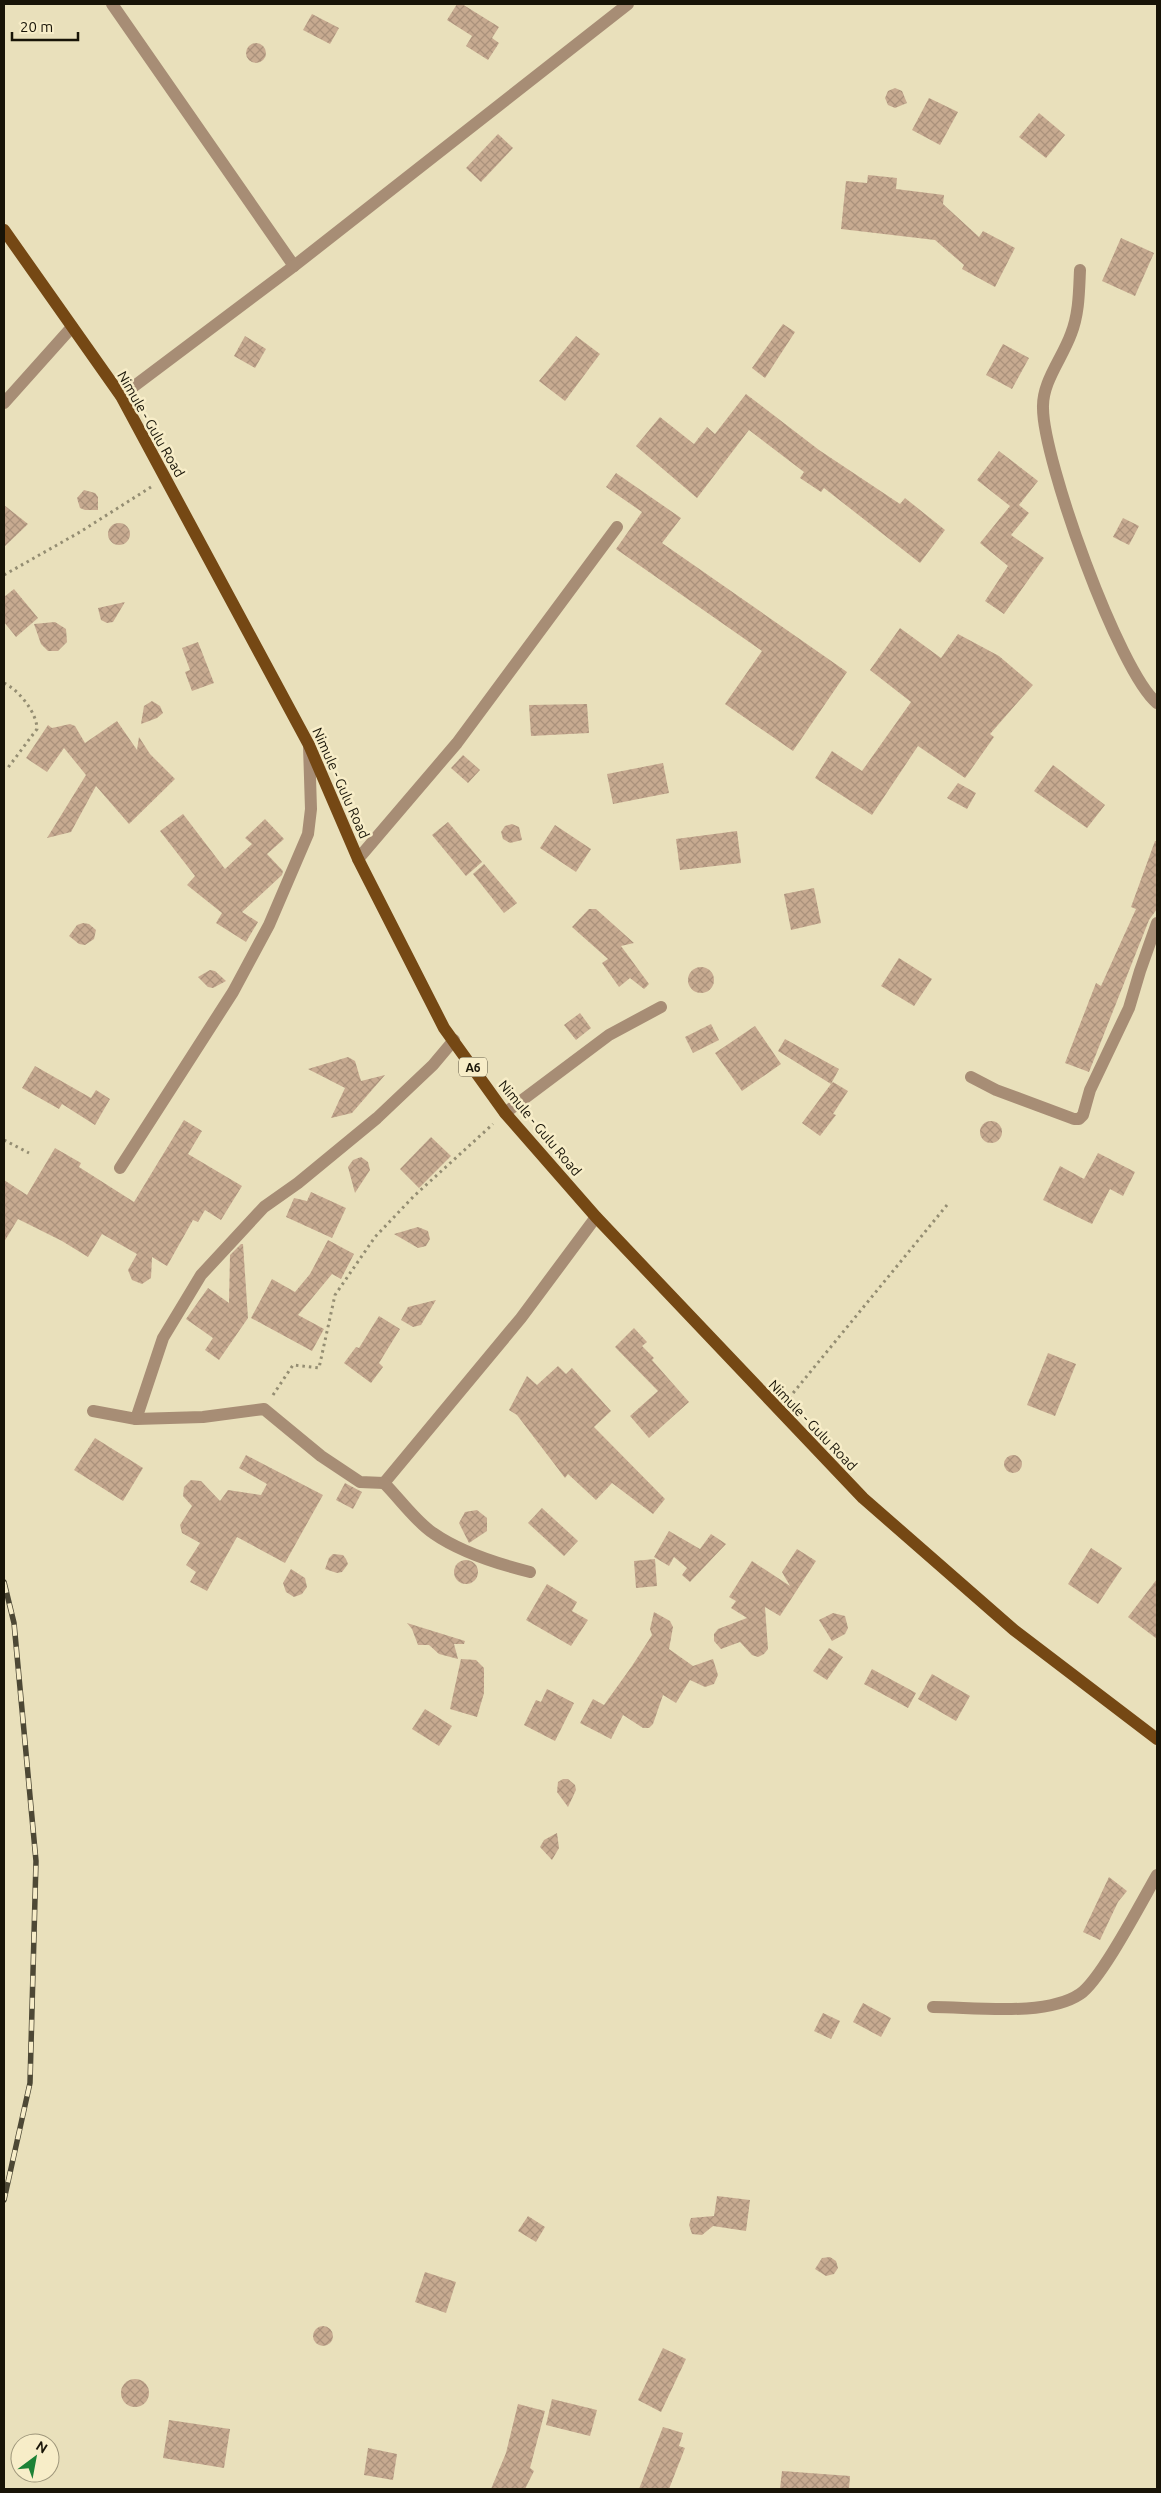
<svg xmlns="http://www.w3.org/2000/svg" width="1161" height="2493" font-family="Ubuntu,sans-serif">
  <style>
    .building { fill: url(#building-cross-hatch) }
    .lines { fill: none; stroke-linecap: round; stroke-linejoin: round }
    .path { stroke: #948d72; stroke-width: 3; stroke-dasharray: 2.5 4; stroke-linecap: butt }
    .lane { stroke: #a78d75; stroke-width: 12 }
    .street { stroke: #a78d75; stroke-width: 12 }
    .primary { stroke: #754814; stroke-width: 12 }
    .rail-casing { stroke: #4d4835; stroke-width: 5.5 }
    .rail { stroke: #f7edc8; stroke-width: 4; stroke-dasharray: 11; stroke-linecap: butt }
    .labels { text-anchor: middle; dominant-baseline: central; stroke-width: 5; stroke-linejoin: round; paint-order: stroke }
    .shield { fill: #f7edc8; stroke: #5b5541; stroke-width: 1 }
    .shield-label { font-size: 12px; font-weight: bold; fill: #181407 }
    .street-label { font-size: 14px; fill: #181407; stroke: #f7edc8 }
  </style>
  <defs>
    <pattern id="building-cross-hatch" width="8" height="8" patternUnits="userSpaceOnUse" patternTransform="scale(1.25)"><rect width="8" height="8" fill="#c7aa90"/><path d="M0 0l8 8M0 8l8-8" fill="none" stroke="#aa917b"/></pattern>
  </defs>
  <rect width="100%" height="100%" fill="#e9e0bb"/>
  <g class="building">
    <path d="M457 4H462L499 27 492 38 499 43 488 60 466 46 472 36 447 20Z"/>
    <path d="M312 14 339 28 330 44 303 30Z"/>
    <circle cx="256" cy="53" r="10"/>
    <path d="M895 88 902 91 907 103 895 108 888 105 885 98 888 91Z"/>
    <path d="M929 98 958 112 940 145 912 130Z"/>
    <path d="M1039 113 1065 135 1046 158 1019 137Z"/>
    <path d="M498 134 513 148 481 182 466 168Z"/>
    <path d="M868 175 897 178 896 189 944 195 943 204 979 237 983 231 1015 248 995 287 962 269 964 265 935 240 841 229 846 181 867 183Z"/>
    <path d="M1121 238 1154 253 1135 296 1102 281Z"/>
    <path d="M783 324 795 332 765 378 752 368Z"/>
    <path d="M245 336 266 349 255 368 234 356Z"/>
    <path d="M576 336 600 354 565 401 539 381Z"/>
    <path d="M1003 344 1029 358 1012 389 986 375Z"/>
    <path d="M746 394 819 450 900 504 905 498 945 530 920 563 824 488 821 492 800 478 804 472 749 430 697 498 636 446 660 417 694 444 707 427 715 434Z"/>
    <path d="M999 451 1038 481 1019 505 1029 513 1011 535 1044 558 1004 614 985 601 1008 566 980 543 1010 506 977 480Z"/>
    <path d="M616 473 681 518 662 543 847 672 793 751 725 704 762 651 616 549 642 512 606 487Z"/>
    <path d="M84 490 95 493 98 497V510H85L80 508 77 498Z"/>
    <path d="M4 505 28 524 4 547Z"/>
    <path d="M1123 518 1139 526 1129 545 1113 537Z"/>
    <circle cx="119" cy="534" r="11"/>
    <path d="M14 589 38 618 16 637 4 622V597Z"/>
    <path d="M125 602 113 622 107 623 101 620 98 608Z"/>
    <path d="M55 622 66 629 67 642 58 651H48L41 644 34 624Z"/>
    <path d="M900 628 941 658 958 634 999 656 1033 685 990 734 994 737 965 778 918 746 872 815 815 778 832 751 862 771 911 702 870 670Z"/>
    <path d="M198 642 214 683 192 691 185 672 190 670 182 648Z"/>
    <path d="M152 701 160 706 163 713 157 718 141 724 144 706Z"/>
    <path d="M587 704 589 733 531 736 529 705Z"/>
    <path d="M117 721 137 750 139 737 150 754 175 779 129 824 96 786 71 832 47 838 86 775 64 748 47 772 26 758 48 725 52 728 70 724 75 726 85 743Z"/>
    <path d="M463 755 480 770 468 783 451 768Z"/>
    <path d="M663 763 669 793 613 804 607 774Z"/>
    <path d="M1053 765 1105 805 1087 828 1034 791Z"/>
    <path d="M958 783 976 793 967 809 947 798Z"/>
    <path d="M183 814 225 869 252 844 245 838 265 819 284 839 267 854 283 871 282 875 242 912 258 922 246 942 216 923 222 913 187 885 195 876 160 831Z"/>
    <path d="M448 822 482 862 466 876 432 835Z"/>
    <path d="M512 824 519 827 522 840 510 843 503 839 501 832 505 826Z"/>
    <path d="M555 825 591 849 576 872 540 848Z"/>
    <path d="M737 831 741 863 680 870 676 839Z"/>
    <path d="M1155 841H1157V909L1149 920 1089 1072 1065 1063 1096 983 1101 986 1136 909 1131 907Z"/>
    <path d="M484 864 517 903 504 913 473 874Z"/>
    <path d="M814 888 821 923 791 930 784 894Z"/>
    <path d="M589 909H596L634 943 621 946 649 984 644 989 630 978 619 987 602 963 608 959 572 927Z"/>
    <path d="M83 923 89 924 96 930 94 939 85 945 79 944 69 936 77 925Z"/>
    <path d="M899 958 932 979 914 1006 881 986Z"/>
    <circle cx="701" cy="980" r="13"/>
    <path d="M210 970 215 971 226 981 213 988 208 987 198 977Z"/>
    <path d="M580 1013 591 1028 576 1040 564 1025Z"/>
    <path d="M711 1024 719 1040 693 1053 685 1037Z"/>
    <path d="M755 1026 781 1064 742 1091 715 1053Z"/>
    <path d="M785 1039 839 1069 831 1084 833 1082 848 1091 833 1114 836 1115 820 1136 802 1123 831 1084 778 1051Z"/>
    <path d="M348 1057 355 1061 361 1081 385 1075 352 1113 331 1118 345 1088 308 1069Z"/>
    <path d="M35 1066 91 1098 96 1090 110 1099 95 1125 62 1104 59 1109 22 1088Z"/>
    <path d="M184 1120 202 1131 188 1154 242 1186 221 1220 205 1210 198 1222 193 1220 167 1266 152 1257 151 1278 142 1284 132 1280 128 1270 137 1254 102 1234 88 1257 62 1241 18 1219 4 1242V1180L27 1195 55 1148 81 1163 79 1167 134 1202Z"/>
    <circle cx="991" cy="1132" r="11"/>
    <path d="M431 1137 451 1156 419 1188 400 1169Z"/>
    <path d="M1098 1153 1135 1172 1123 1196 1110 1189 1092 1224 1043 1200 1060 1166 1084 1179Z"/>
    <path d="M361 1157 368 1162 370 1170 355 1193 348 1167 353 1160Z"/>
    <path d="M311 1192 346 1208 332 1238 286 1217 294 1198 307 1201Z"/>
    <path d="M418 1227 428 1231 430 1239 426 1246 418 1248 394 1234Z"/>
    <path d="M328 1240 354 1254 341 1279 332 1274 298 1315 324 1329 312 1351 251 1318 272 1279 295 1292 310 1274Z"/>
    <path d="M241 1244H243L248 1318 219 1360 205 1350 213 1338 186 1319 208 1288 229 1303 230 1255Z"/>
    <path d="M436 1300 421 1325 413 1327 401 1320 408 1307Z"/>
    <path d="M379 1316 400 1329 379 1363 383 1367 371 1383 344 1363 356 1347 359 1348Z"/>
    <path d="M634 1328 647 1342 642 1346 654 1358 652 1360 689 1402 649 1438 630 1416 658 1391 615 1347Z"/>
    <path d="M1048 1353 1076 1364 1055 1416 1027 1405Z"/>
    <path d="M558 1366 566 1374 572 1368 611 1411 594 1427 665 1499 653 1514 612 1483 596 1500 568 1474 565 1478 517 1415 509 1410 527 1376 537 1385Z"/>
    <path d="M95 1438 143 1468 123 1501 74 1470Z"/>
    <circle cx="1013" cy="1464" r="9"/>
    <path d="M246 1455 323 1495 285 1563 237 1537 207 1591 190 1582 196 1572 186 1565 200 1543 182 1533 180 1525 192 1506 183 1496 184 1487 191 1480 201 1481 220 1501 228 1490 261 1495 267 1484 239 1468Z"/>
    <path d="M345 1483 362 1492 353 1509 336 1500Z"/>
    <path d="M542 1508 578 1541 564 1556 528 1523Z"/>
    <path d="M477 1510 487 1518V1531L469 1543 459 1523 465 1512Z"/>
    <path d="M669 1531 700 1549 711 1534 726 1544 690 1582 682 1575 687 1568 674 1557 669 1566 654 1557Z"/>
    <path d="M1091 1548 1122 1568 1098 1604 1068 1584Z"/>
    <path d="M797 1549 816 1561 780 1616 765 1607 768 1649 764 1654 758 1657 752 1655 740 1642 721 1649 714 1641V1634L718 1629 747 1618 731 1608 736 1601 729 1597 752 1561 790 1586 782 1572Z"/>
    <path d="M333 1554 343 1555 346 1559 348 1564 342 1572 337 1573 325 1569 329 1558Z"/>
    <path d="M655 1559 657 1586 636 1588 634 1561Z"/>
    <circle cx="466" cy="1572" r="12"/>
    <path d="M291 1569 305 1578 307 1587 302 1594 294 1597 286 1592 283 1583Z"/>
    <path d="M1157 1579V1639L1128 1617Z"/>
    <path d="M547 1584 577 1602 572 1611 588 1620 571 1646 526 1620Z"/>
    <path d="M654 1612 670 1621 673 1627 669 1649 693 1666 713 1659 718 1675 714 1684 705 1687 690 1680 676 1703 663 1695 653 1724 649 1728H643L623 1715 611 1739 580 1723 593 1699 604 1705 632 1666 652 1635 650 1629Z"/>
    <path d="M833 1613 845 1616 848 1628 845 1634 832 1641 819 1620Z"/>
    <path d="M407 1623 465 1641 464 1644H454L458 1659 439 1654 429 1645H418L412 1629Z"/>
    <path d="M829 1648 843 1657 827 1680 813 1671Z"/>
    <path d="M461 1659 476 1660 484 1668V1693L477 1717 450 1709Z"/>
    <path d="M872 1669 916 1693 908 1708 864 1684Z"/>
    <path d="M932 1674 970 1696 956 1721 918 1699Z"/>
    <path d="M547 1689 574 1703 555 1741 524 1725 536 1700 541 1702Z"/>
    <path d="M425 1709 452 1726 439 1746 412 1729Z"/>
    <path d="M563 1779H568L575 1785 576 1790 568 1807 557 1792 558 1782Z"/>
    <path d="M557 1833 559 1848 552 1860 540 1847 544 1840Z"/>
    <path d="M1109 1877 1127 1891 1118 1902 1100 1940 1083 1932Z"/>
    <path d="M863 2003 891 2018 881 2037 853 2022Z"/>
    <path d="M823 2013 840 2021 831 2039 814 2031Z"/>
    <path d="M717 2196 750 2200 746 2231 713 2226 702 2235 692 2234 689 2225 691 2218 714 2216Z"/>
    <path d="M528 2216 545 2227 536 2242 518 2231Z"/>
    <path d="M830 2257 836 2261 838 2268 834 2274 826 2276 815 2269 822 2258Z"/>
    <path d="M425 2272 456 2282 446 2313 415 2302Z"/>
    <circle cx="323" cy="2336" r="10"/>
    <path d="M663 2348 686 2359 661 2412 638 2400Z"/>
    <circle cx="135" cy="2393" r="14"/>
    <path d="M552 2399 597 2410 590 2436 546 2425Z"/>
    <path d="M518 2404 545 2411 530 2468 534 2471 525 2489H491L506 2453Z"/>
    <path d="M169 2420 230 2429 224 2468 163 2458Z"/>
    <path d="M663 2427 683 2433 679 2446 685 2448 669 2489H639Z"/>
    <path d="M368 2448 397 2454 393 2480 364 2475Z"/>
    <path d="M782 2471 850 2476 849 2489H780Z"/>
  </g>
  <g class="lines">
    <g class="path">
      <path d="M4 575 80 532 151 487"/>
      <path d="M4 683C19 690 37 713 37 729L7 769"/>
      <path d="M4 1140 29 1153"/>
      <path d="M273 1395 293 1365 319 1368 335 1295 375 1237 414 1196 493 1124"/>
      <path d="M789 1398 947 1205"/>
    </g>
    <path class="lane" d="M112 4 294 266"/>
    <g class="street">
      <path d="M1080 270C1079 292 1079 314 1071 334 1062 359 1042 382 1043 408 1043 460 1119 672 1157 703"/>
      <path d="M121 396 294 266 628 4"/>
      <path d="M4 403 72 327"/>
      <path d="M358 859 457 743 617 527"/>
      <path d="M971 1077 996 1090 1074 1119H1079L1083 1115 1090 1090 1129 1008 1140 971 1157 923"/>
      <path d="M505 1113 609 1035 661 1007"/>
      <path d="M120 1168 233 992 269 925 308 834 311 809 309 746"/>
      <path d="M93 1411 136 1419 203 1417 264 1409 321 1456 360 1482 384 1483 521 1318 596 1217"/>
      <path d="M136 1419 163 1338 201 1275 264 1207 298 1183 377 1118 433 1065 454 1040"/>
      <path d="M384 1483C399 1498 416 1522 433 1533 460 1552 498 1564 530 1572"/>
      <path d="M933 2007C974 2007 1046 2017 1080 1994 1101 1980 1142 1901 1157 1875"/>
    </g>
    <path class="primary" d="M4 230 121 396 309 745 358 859 444 1028 505 1113 596 1217 863 1498 1014 1630 1157 1739"/>
    <defs>
      <path id="rail" d="M4 1582 14 1623 36 1861 30 2083 4 2200"/>
    </defs>
    <use href="#rail" class="rail-casing"/>
    <use href="#rail" class="rail"/>
  </g>
  <g class="labels">
    <rect class="shield" x="459" y="1057.5" width="28" height="19" rx="4"/>
    <g class="shield-label">
      <text x="473" y="1067">A6</text>
    </g>
    <g class="street-label">
      <text transform="translate(151 424) rotate(60)">Nimule - Gulu Road</text>
      <text transform="translate(341 783) rotate(66)">Nimule - Gulu Road</text>
      <text transform="translate(540 1128) rotate(50)">Nimule - Gulu Road</text>
      <text transform="translate(813 1425) rotate(46)">Nimule - Gulu Road</text>
    </g>
  </g>
  <rect width="1161" height="2493" fill="none" stroke="#181407" stroke-width="10"/>
  <g transform="translate(35 2458) rotate(32)"><circle r="24" fill="#f7edc8" stroke="#9e967b"/>
  <path d="M0-4L9 19L0 12L-9 19Z" fill="#1d8236"/>
  <text y="-8" font-size="14" font-weight="bold" text-anchor="middle" fill="#181407">N</text>
  </g>
  <path d="M12 32v8h66v-8" fill="none" stroke="#181407" stroke-width="2.5"/>
  <text x="20" y="32" font-size="15" fill="#181407" stroke="#f7edc8" stroke-width="4" paint-order="stroke">20 m</text>
</svg>
